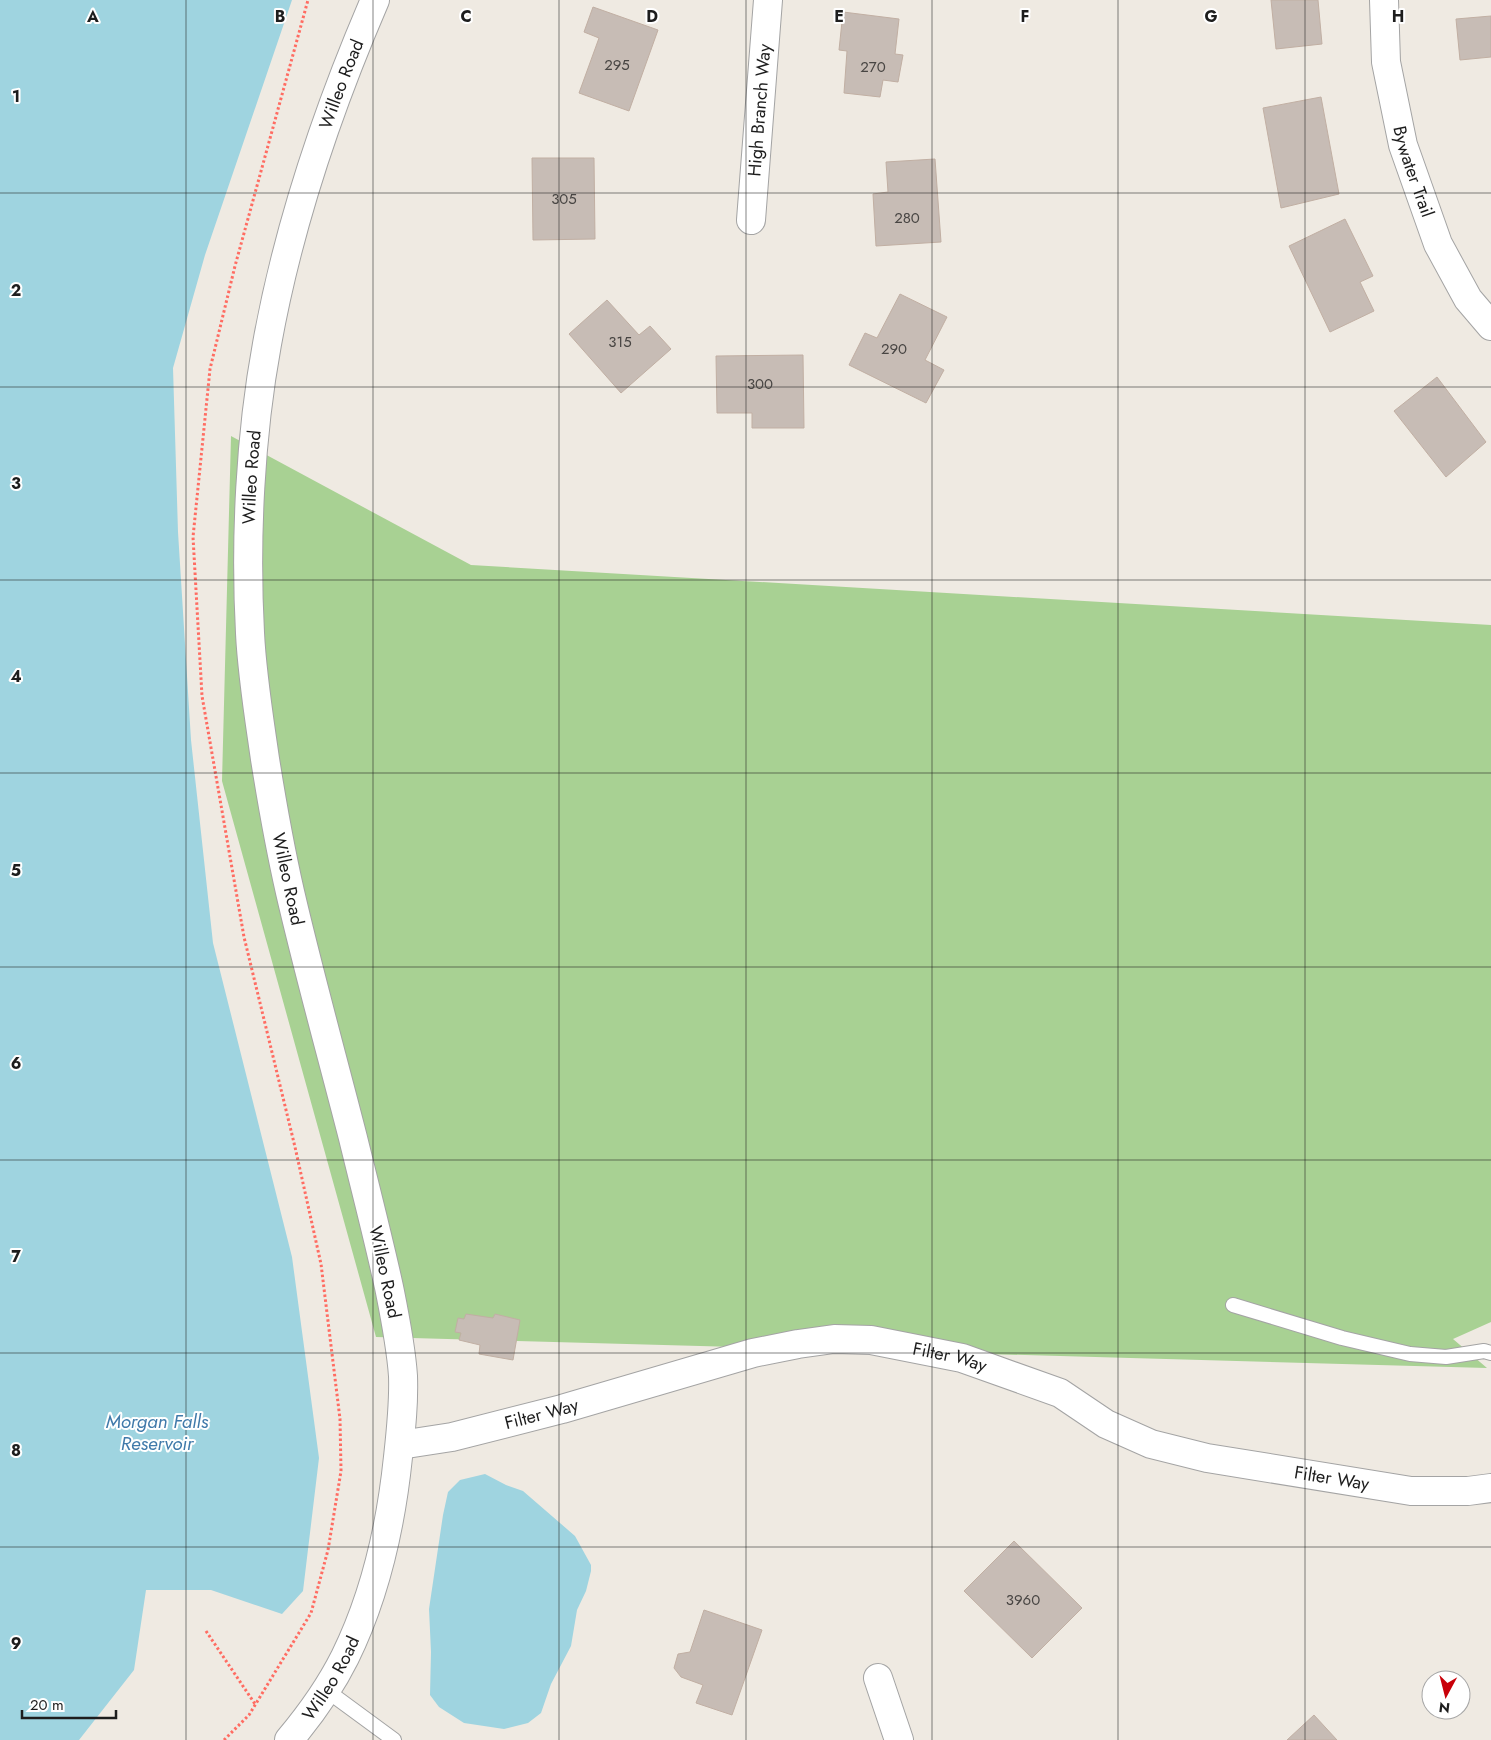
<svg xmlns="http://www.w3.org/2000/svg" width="1491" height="1740" font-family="Jost,sans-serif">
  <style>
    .forest { fill: #a8d193 }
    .water { fill: #9fd4e0 }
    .building { fill: #c7bcb5; stroke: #c1afa3 }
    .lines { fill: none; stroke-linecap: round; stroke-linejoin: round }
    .service-casing { stroke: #a4a4a4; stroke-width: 16 }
    .minor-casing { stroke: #a4a4a4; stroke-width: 30 }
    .tertiary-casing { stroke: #a4a4a4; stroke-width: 30 }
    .path { stroke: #ff6c62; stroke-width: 3; stroke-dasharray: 2.5 2.5; stroke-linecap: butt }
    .service { stroke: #fff; stroke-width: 14 }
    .minor { stroke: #fff; stroke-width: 28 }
    .tertiary { stroke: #fff; stroke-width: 28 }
    .grid { fill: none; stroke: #1d1d1d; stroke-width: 1; stroke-opacity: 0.55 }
    .labels { text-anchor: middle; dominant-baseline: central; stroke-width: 4; stroke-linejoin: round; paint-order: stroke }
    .number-label { font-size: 15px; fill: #484543 }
    .street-label { font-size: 18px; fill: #1d1d1d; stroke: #fff }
    .water-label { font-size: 19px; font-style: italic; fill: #407aaa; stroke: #fff }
    .grid-label { font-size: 16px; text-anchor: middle; font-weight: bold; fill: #1d1d1d; stroke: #fff; stroke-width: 4; stroke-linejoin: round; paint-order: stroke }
  </style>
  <rect width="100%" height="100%" fill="#efeae2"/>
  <path class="forest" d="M231 436 471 565 1491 625V1322L1453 1339 1487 1368 376 1337 222 781Z"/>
  <g class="water">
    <path d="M0 0H292L205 255 173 368 178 532 191 740 213 943 292 1257 319 1458 303 1591 282 1614 211 1590H146L134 1670 79 1740H0Z"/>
    <path d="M485 1474 506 1485 523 1491 575 1536 591 1565V1571L586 1591 577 1610 571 1646 551 1684 541 1713 528 1723 504 1729 464 1723 439 1707 430 1695 431 1652 429 1609 443 1515 448 1492 460 1480Z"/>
  </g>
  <g class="building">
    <path d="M1271 0H1318L1322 44 1276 49Z"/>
    <path d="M593 7 658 30 629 111 579 93 599 38 584 32Z"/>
    <path d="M843 12 899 19 895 54 903 55 898 82 883 80 880 97 844 93 847 51 839 50Z"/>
    <path d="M1491 16V57L1460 60 1456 19Z"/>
    <path d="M1321 97 1339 194 1281 208 1263 108Z"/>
    <path d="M532 158H594L595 239 533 240Z"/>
    <path d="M935 159 941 242 876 246 873 194 888 192 886 162Z"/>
    <path d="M1345 219 1373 276 1360 282 1374 311 1330 332 1289 246Z"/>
    <path d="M900 294 947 317 925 360 944 370 926 403 849 365 865 333 877 338Z"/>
    <path d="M607 300 639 335 650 326 671 349 621 393 569 334Z"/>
    <path d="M803 355 804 428H752V413H717L716 356Z"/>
    <path d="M1437 377 1486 442 1446 477 1394 411Z"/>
    <path d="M466 1314 493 1318 495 1314 520 1320 513 1360 479 1354 480 1345 459 1340 461 1333 455 1332 458 1318 464 1319Z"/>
    <path d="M1014 1541 1082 1608 1032 1658 964 1591Z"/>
    <path d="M704 1610 762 1630 732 1715 696 1703 703 1685 681 1677 674 1668 678 1654 690 1652Z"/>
    <path d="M1314 1715 1337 1740H1287Z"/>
  </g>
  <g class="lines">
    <defs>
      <g id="service">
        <path d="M1233 1305 1342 1338 1410 1354 1446 1357 1484 1351 1491 1353"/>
        <path d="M326 1690 394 1740"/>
      </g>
      <g id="minor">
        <path id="s1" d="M1384 0 1386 62 1403 145 1438 244 1468 299 1491 326"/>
        <path id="s2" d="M751 220 768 0"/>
        <path id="s3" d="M400 1445 452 1437 562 1409 753 1353 798 1344 834 1339 871 1340 962 1358 1060 1393 1106 1424 1151 1444 1207 1458 1411 1491H1468L1491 1488"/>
        <path d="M878 1678 899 1740"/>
      </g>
      <g id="tertiary">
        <path id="s4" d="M289 1740C310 1715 330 1687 345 1657 375 1596 391 1525 398 1457 401 1430 404 1404 403 1376 401 1346 395 1317 389 1287 378 1237 365 1187 353 1138 332 1056 309 974 290 892 280 848 272 803 265 759 259 717 252 675 250 633 245 540 250 436 267 344 288 227 328 109 375 0"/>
      </g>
    </defs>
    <use href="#service" class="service-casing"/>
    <use href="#minor" class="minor-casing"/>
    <use href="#tertiary" class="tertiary-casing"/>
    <g class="path">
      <path d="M206 1631 255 1704"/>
      <path d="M224 1740 249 1715 311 1613 328 1550 341 1471 340 1419 321 1264 295 1147 244 937 202 696 193 537 210 369 235 266 308 0"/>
    </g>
    <use href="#service" class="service"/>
    <use href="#minor" class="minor"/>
    <use href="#tertiary" class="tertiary"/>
  </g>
  <path class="grid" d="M186 0V1740M373 0V1740M559 0V1740M746 0V1740M932 0V1740M1118 0V1740M1305 0V1740M0 193H1491M0 387H1491M0 580H1491M0 773H1491M0 967H1491M0 1160H1491M0 1353H1491M0 1547H1491"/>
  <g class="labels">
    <g class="number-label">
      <text x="617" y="65">295</text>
      <text x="873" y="67">270</text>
      <text x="564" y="199">305</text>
      <text x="907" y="218">280</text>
      <text x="620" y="342">315</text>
      <text x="894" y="349">290</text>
      <text x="760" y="384">300</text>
      <text x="1023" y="1600">3960</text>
    </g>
    <g class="street-label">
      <text stroke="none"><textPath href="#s4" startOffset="1710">Willeo Road</textPath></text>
      <text stroke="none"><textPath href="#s2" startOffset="110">High Branch Way</textPath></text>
      <text stroke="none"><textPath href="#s1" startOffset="175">Bywater Trail</textPath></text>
      <text stroke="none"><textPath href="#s4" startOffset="1305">Willeo Road</textPath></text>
      <text transform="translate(288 879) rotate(78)">Willeo Road</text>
      <text transform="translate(385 1272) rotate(78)">Willeo Road</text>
      <text stroke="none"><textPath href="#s3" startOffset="565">Filter Way</textPath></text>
      <text stroke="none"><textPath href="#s3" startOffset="145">Filter Way</textPath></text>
      <text stroke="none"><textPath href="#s3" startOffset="970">Filter Way</textPath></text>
      <text stroke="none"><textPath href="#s4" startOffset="75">Willeo Road</textPath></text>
    </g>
    <g class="water-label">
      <text x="157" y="1421">Morgan Falls<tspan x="157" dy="22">Reservoir</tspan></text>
    </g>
  </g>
  <g class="grid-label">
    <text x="93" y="22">A</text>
    <text x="280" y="22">B</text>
    <text x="466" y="22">C</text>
    <text x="652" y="22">D</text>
    <text x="839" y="22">E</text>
    <text x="1025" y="22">F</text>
    <text x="1211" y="22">G</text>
    <text x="1398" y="22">H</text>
    <text x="16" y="102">1</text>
    <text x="16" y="296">2</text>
    <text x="16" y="489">3</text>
    <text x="16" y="682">4</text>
    <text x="16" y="876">5</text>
    <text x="16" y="1069">6</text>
    <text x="16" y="1262">7</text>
    <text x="16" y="1456">8</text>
    <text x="16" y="1649">9</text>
  </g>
  <g transform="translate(1446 1695) rotate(187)"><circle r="24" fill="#ffffff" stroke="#a5a5a5"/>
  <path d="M0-4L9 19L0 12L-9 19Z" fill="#c90009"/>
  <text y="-8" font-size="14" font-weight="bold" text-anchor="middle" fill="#1d1d1d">N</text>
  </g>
  <path d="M22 1710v8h94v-8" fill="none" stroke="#1d1d1d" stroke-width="2.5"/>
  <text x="30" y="1710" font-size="15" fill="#1d1d1d" stroke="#ffffff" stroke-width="4" paint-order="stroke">20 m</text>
</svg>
